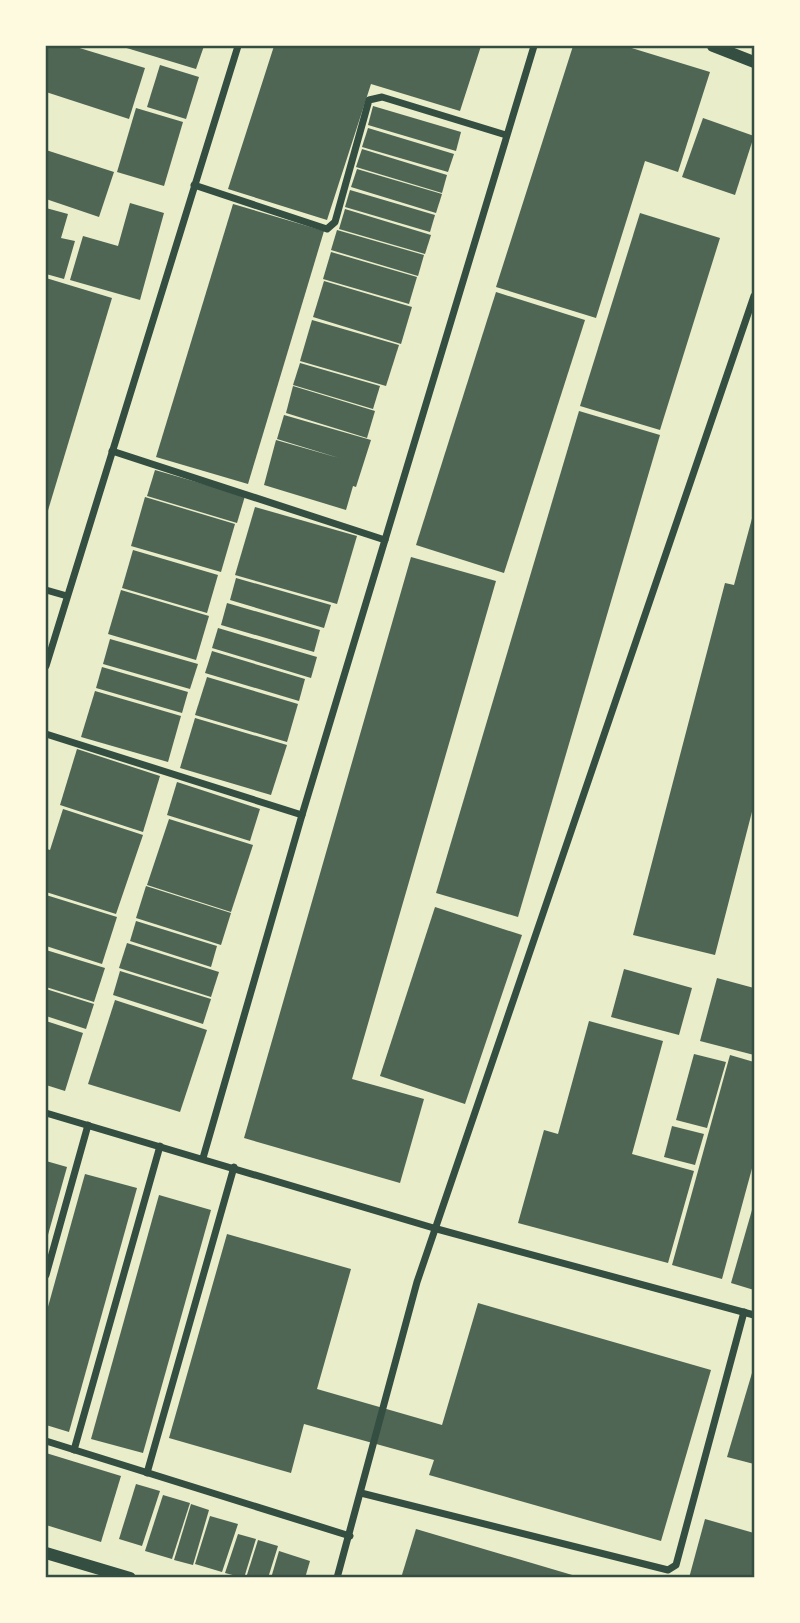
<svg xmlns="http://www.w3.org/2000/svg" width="800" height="1623" font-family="Arial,sans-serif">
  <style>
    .building { fill: #4f6655 }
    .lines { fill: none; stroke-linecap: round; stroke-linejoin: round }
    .minor { stroke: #344e41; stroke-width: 7 }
    .tertiary { stroke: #344e41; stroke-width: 12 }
    .neatline { fill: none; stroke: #344e41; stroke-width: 2.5 }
  </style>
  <rect width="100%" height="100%" fill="#e9edc9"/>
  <g class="building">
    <path d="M46 46H73L145 68 129 119 46 92Z"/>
    <path d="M120 46H204L196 69Z"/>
    <path d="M274 46H481L460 111 371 84 327 220 228 189Z"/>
    <path d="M573 46H625L710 72 678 172 645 161 596 318 496 287Z"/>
    <path d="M160 65 199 77 186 119 147 107Z"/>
    <path d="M373 106 461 132 456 151 368 125Z"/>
    <path d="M136 108 183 122 164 186 117 172Z"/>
    <path d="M703 118 754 136 735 195 682 177Z"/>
    <path d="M368 128 454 154 448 172 362 147Z"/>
    <path d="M362 149 447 175 442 193 356 167Z"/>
    <path d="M46 150 114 172 99 217 46 199Z"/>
    <path d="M357 169 442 194 436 213 351 187Z"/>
    <path d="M350 190 435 215 430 232 345 207Z"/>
    <path d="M130 203 164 213 140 300 70 280 83 236 118 246Z"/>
    <path d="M233 204 324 231 248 484 156 457Z"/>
    <path d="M46 208 68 214 61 238 75 241 64 279 46 274Z"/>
    <path d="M345 209 431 235 425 254 339 229Z"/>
    <path d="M640 213 720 238 660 430 580 406Z"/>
    <path d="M337 230 424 255 418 276 331 250Z"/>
    <path d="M331 252 417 277 409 304 323 279Z"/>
    <path d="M46 278 112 298 46 517Z"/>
    <path d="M324 281 412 307 401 344 313 317Z"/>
    <path d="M496 292 585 320 504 573 416 545Z"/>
    <path d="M312 320 399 345 386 386 300 361Z"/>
    <path d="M300 363 380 386 373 409 293 385Z"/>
    <path d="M293 386 375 411 367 438 286 413Z"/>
    <path d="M579 411 660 435 518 917 436 893Z"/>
    <path d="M284 415 371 440 356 487 353 486 346 510 264 485 276 440 339 458 277 439Z"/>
    <path d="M155 470 245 496 237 523 147 496Z"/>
    <path d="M145 497 235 524 221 572 131 546Z"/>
    <path d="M255 507 357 536 337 604 235 575Z"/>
    <path d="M754 511V804L715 955 633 935 725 583 734 585Z"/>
    <path d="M133 550 218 575 207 613 122 588Z"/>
    <path d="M411 557 496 581 352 1079 424 1099 400 1183 244 1138Z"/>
    <path d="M236 578 331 605 324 628 230 600Z"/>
    <path d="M121 590 209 616 196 660 108 634Z"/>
    <path d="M227 603 320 630 314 652 221 625Z"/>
    <path d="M218 628 317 657 311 678 212 648Z"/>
    <path d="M110 639 198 664 190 689 103 664Z"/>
    <path d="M212 651 305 679 299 701 205 673Z"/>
    <path d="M102 667 188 692 182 713 96 688Z"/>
    <path d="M207 677 298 704 287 742 195 715Z"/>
    <path d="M95 691 181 716 168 762 81 737Z"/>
    <path d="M195 718 287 745 271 795 180 768Z"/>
    <path d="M77 749 160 776 143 832 60 805Z"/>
    <path d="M177 782 260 809 250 841 167 815Z"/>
    <path d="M63 809 143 835 116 914 46 892V853L47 849 50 850Z"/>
    <path d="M169 819 253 845 231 912 147 885Z"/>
    <path d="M146 886 231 913 221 945 136 918Z"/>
    <path d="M46 895 117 917 102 964 46 946Z"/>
    <path d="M435 907 522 935 465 1104 380 1076Z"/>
    <path d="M136 921 217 946 211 967 130 941Z"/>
    <path d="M127 943 219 972 211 997 119 968Z"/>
    <path d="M46 950 105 968 94 1002 46 987Z"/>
    <path d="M624 969 692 988 679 1035 611 1017Z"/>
    <path d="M120 971 211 999 203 1024 113 995Z"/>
    <path d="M717 978 754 988V1055L700 1041Z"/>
    <path d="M46 989 94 1004 86 1029 46 1016Z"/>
    <path d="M115 1000 207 1030 180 1112 88 1084Z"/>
    <path d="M46 1021 83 1033 65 1091 46 1085Z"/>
    <path d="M589 1021 663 1041 632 1154 694 1171 668 1263 518 1223 544 1130 558 1134Z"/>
    <path d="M694 1054 726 1062 707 1128 676 1120Z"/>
    <path d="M730 1055 754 1062V1161L722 1279 672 1265Z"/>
    <path d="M672 1126 704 1134 695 1165 664 1157Z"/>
    <path d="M46 1161 67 1167 46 1242Z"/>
    <path d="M85 1174 137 1188 69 1432 46 1425V1314Z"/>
    <path d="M159 1195 211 1210 143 1453 91 1439Z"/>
    <path d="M754 1203V1290L731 1283Z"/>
    <path d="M227 1234 351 1269 317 1389 442 1425 478 1303 711 1370 661 1541 429 1475 434 1460 304 1424 291 1473 169 1438Z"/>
    <path d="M752 1373H754V1464L727 1457Z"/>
    <path d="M46 1453 121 1476 101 1542 46 1525Z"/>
    <path d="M136 1484 160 1491 142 1546 119 1539Z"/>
    <path d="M163 1495 190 1503 172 1559 145 1551Z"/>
    <path d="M191 1504 209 1510 193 1565 174 1560Z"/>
    <path d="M210 1516 238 1524 222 1572 195 1564Z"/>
    <path d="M705 1519 754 1533V1578H689Z"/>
    <path d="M416 1529 579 1577V1578H401Z"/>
    <path d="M238 1534 256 1539 244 1578 225 1573Z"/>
    <path d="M258 1540 278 1546 268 1578H246Z"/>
    <path d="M279 1551 310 1561 305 1578H271Z"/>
  </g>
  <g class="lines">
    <g class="minor">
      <path d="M194 185 327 229 335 222 369 100 382 97 506 135"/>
      <path d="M112 451 385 540"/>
      <path d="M46 590 67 596"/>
      <path d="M46 666 238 46"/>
      <path d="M46 734 302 815"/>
      <path d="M46 1113 437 1229 754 1315"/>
      <path d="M203 1158 302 815 534 46"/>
      <path d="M46 1275 88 1125"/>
      <path d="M46 1441 350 1536"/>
      <path d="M74 1450 160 1146"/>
      <path d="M147 1473 234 1167"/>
      <path d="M361 1493 668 1570 676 1565 744 1312"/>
      <path d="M337 1578 417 1282 754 296"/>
    </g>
    <g class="tertiary">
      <path d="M713 46 754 62"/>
      <path d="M46 1553 130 1578"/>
    </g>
  </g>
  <rect width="800" height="1623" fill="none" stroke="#fefae0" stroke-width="94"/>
  <rect x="47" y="47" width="706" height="1529" class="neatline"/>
</svg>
